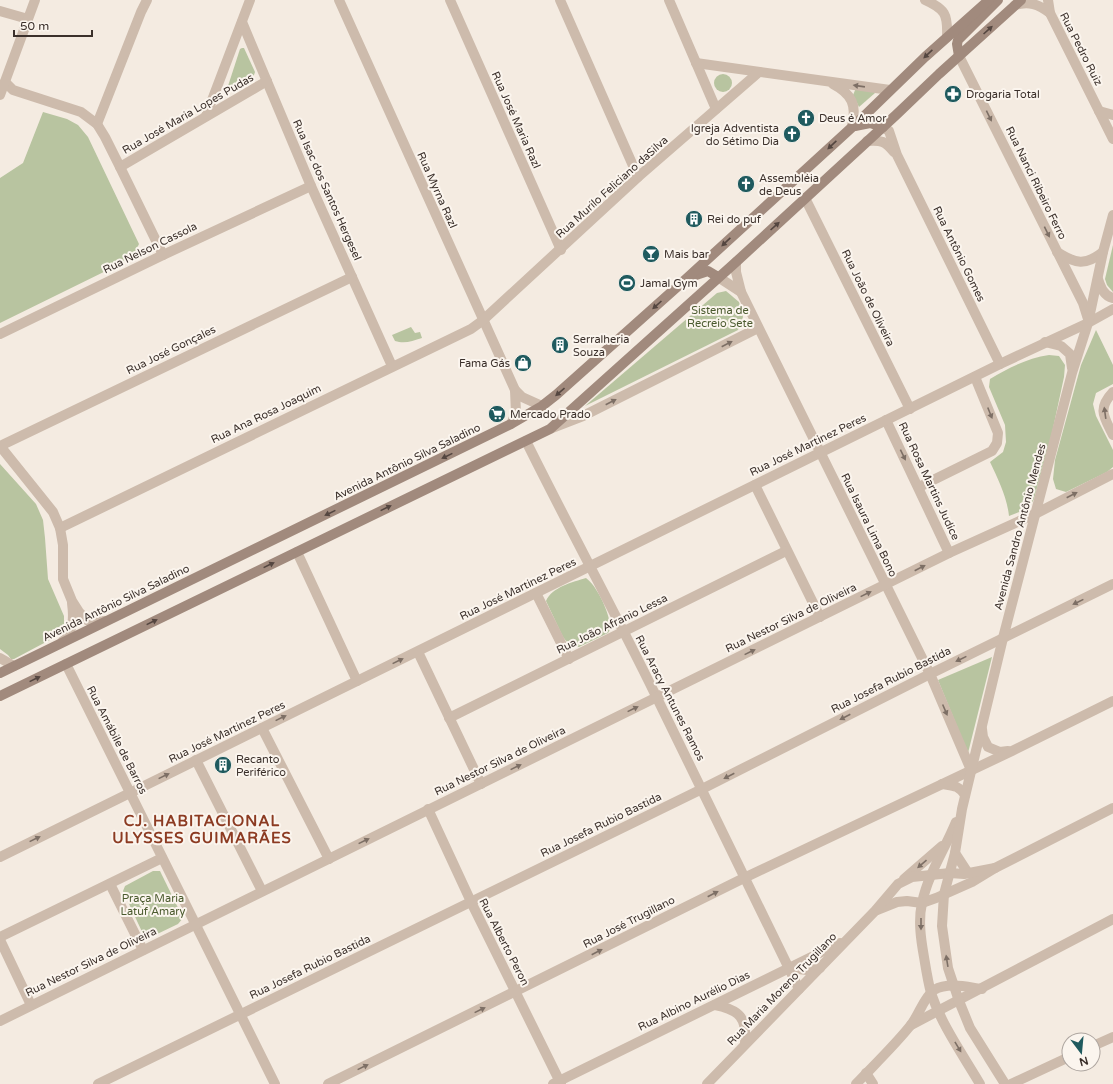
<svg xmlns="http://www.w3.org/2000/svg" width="1113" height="1084" font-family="'Varela Round',sans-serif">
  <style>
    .green { fill: #b8c4a0 }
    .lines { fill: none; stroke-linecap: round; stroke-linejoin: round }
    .minor { stroke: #cdbbac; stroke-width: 10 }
    .secondary { stroke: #a18a7d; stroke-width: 10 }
    .oneway { fill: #544640 }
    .oneway2 { fill: #7d6f65 }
    .labels { text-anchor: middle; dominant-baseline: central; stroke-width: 4; stroke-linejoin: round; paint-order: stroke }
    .street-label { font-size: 11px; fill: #3b302b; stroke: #fbf5ee }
    .poi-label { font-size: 11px; fill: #3b302b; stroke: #fbf5ee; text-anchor: start }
    .park-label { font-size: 11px; fill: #4a5a2e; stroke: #fbf5ee }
    .district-label { font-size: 15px; font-weight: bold; letter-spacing: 1px; fill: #8c3b22; stroke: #fbf5ee }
  </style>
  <rect width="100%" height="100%" fill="#f4ebe1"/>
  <g class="green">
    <path d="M242 48H244L255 72 254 75 231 90 228 89V86L240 49Z"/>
    <circle cx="723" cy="83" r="9"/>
    <path d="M856 88 874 91 875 93 859 107 853 95Z"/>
    <path d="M43 112 67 119 78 125 88 137 139 244 134 254 120 264 0 323V178L23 163Z"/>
    <path d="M1113 245V292L1107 285 1105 279Z"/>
    <path d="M726 291 739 302 743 317 738 330 585 406 717 293Z"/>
    <path d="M411 327 415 333 420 332 422 338C412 341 405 344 395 341L392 335Z"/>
    <path d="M1096 330 1113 365V384L1096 393 1093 404 1096 416 1113 450V467L1107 472 1066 492 1056 489 1053 479 1055 460 1081 365Z"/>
    <path d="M1049 355 1059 356 1065 365 1064 377 1052 433 1034 499 1029 508 1009 516C1007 497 998 479 990 462L1003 452 1006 442 1005 425 989 387 990 379C1008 368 1028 358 1049 355Z"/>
    <path d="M0 464 36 504 43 520 45 538 48 579 64 616V624L61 634 14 659H11L8 655 0 649Z"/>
    <path d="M586 578C597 586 608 610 610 624 611 627 610 630 608 633L579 647 570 646 563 637 546 601C552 587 573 582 586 578Z"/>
    <path d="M992 657 968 753 938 680Z"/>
    <path d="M153 871H160L183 918 178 924 151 937 144 936 123 891 125 886Z"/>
  </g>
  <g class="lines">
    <g class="minor">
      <path d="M339 0 515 390 516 413 511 424"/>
      <path d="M450 0 561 250"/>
      <path d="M560 0 638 177"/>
      <path d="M669 0 716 109"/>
      <path d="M925 0C945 9 948 14 947 37"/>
      <path d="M1048 0 1050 13 1113 139"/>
      <path d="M1015 5C1029 1 1038 4 1050 13"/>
      <path d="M0 11 28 19"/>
      <path d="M242 22 311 186 392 366"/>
      <path d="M959 56 1083 303 1088 319"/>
      <path d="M696 63 890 90"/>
      <path d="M5 82 13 90 81 112 97 124 105 137 120 167 163 255"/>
      <path d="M833 84C852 94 857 105 852 126"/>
      <path d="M0 95 35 0"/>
      <path d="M1099 111 1113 115"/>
      <path d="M206 116 250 0"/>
      <path d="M97 124 141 12 147 0"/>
      <path d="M883 127 889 131 897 155 1000 364"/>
      <path d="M867 141C882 140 885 141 894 152"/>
      <path d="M120 167 267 81"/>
      <path d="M805 198 910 409"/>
      <path d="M1057 252C1076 264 1085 266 1103 252"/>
      <path d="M736 262V272L741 292 930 674 971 770"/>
      <path d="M718 277 741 292"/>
      <path d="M1098 279C1101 288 1104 296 1113 298"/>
      <path d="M0 334 163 255 311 186"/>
      <path d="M1045 342 1061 346 1070 354 1072 368"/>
      <path d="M515 390 522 397 542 406"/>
      <path d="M1113 392C1097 409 1104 417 1113 435"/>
      <path d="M886 420 949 553"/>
      <path d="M552 428 583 416 758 328"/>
      <path d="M526 441C568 526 614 610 656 696 704 793 751 891 799 989"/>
      <path d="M755 485 820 617"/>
      <path d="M919 487 992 451 997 443 998 433 975 377"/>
      <path d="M60 528 471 329 482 321 638 177 759 72"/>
      <path d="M297 552 357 681"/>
      <path d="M536 593 569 659"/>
      <path d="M105 621 92 622 87 620 79 612 72 601 63 579V545L60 528 53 512 0 446 352 277"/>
      <path d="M62 642C74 630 74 618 72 603"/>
      <path d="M418 652 481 784"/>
      <path d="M0 658 14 666"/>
      <path d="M66 664 275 1084"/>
      <path d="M449 718 786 551"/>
      <path d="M262 728 329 859"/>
      <path d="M982 729 983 737 988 747 1000 752 1008 751"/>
      <path d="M196 760 262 891"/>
      <path d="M942 784C954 786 958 785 965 795"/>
      <path d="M428 809 473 906 561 1084"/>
      <path d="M956 822C945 849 928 874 922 903 918 921 921 940 924 957 926 969 928 982 931 993 942 1026 963 1055 980 1084"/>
      <path d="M955 853 968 873"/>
      <path d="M0 857 1000 364 1088 323 1113 309"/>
      <path d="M904 879 942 846"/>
      <path d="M110 884 143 950"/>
      <path d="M877 910 897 902 907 901 922 903 936 898 972 882 995 868 1113 808"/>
      <path d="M0 937 162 858"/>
      <path d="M0 940 31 1005"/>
      <path d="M789 968 807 970 820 968"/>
      <path d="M715 1005C740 1010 747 1018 745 1043"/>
      <path d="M0 1021 949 553 1037 513 1113 474"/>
      <path d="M911 1025 1113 919"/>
      <path d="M1093 1046 1113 1037"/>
      <path d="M866 1073 873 1084"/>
      <path d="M98 1084 702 789 930 674 1113 584"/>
      <path d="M328 1084 744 878 1012 751 1113 701"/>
      <path d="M553 1084 840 943"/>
      <path d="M707 1084 875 911 898 884 912 877 950 873 964 874 995 868"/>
      <path d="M856 1084C874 1065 894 1046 910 1026 919 1016 923 998 934 990 948 982 967 987 982 989"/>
      <path d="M1005 1084 970 1028 959 1001 948 968 942 926 944 894 955 853 962 809 1003 638 1072 373 1088 323 1103 252 1113 215"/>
      <path d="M1011 1084 1069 1057"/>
    </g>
    <g class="secondary">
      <path d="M959 56 957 44 958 40 998 0"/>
      <path d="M855 126 870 123 883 127"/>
      <path d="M693 276 708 271 718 277"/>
      <path d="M0 673 511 424 542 406 556 395 686 279 861 119 925 57 989 0"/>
      <path d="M0 696 550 429 736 262 896 115 939 74 1021 0"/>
    </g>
  </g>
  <defs><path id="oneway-solid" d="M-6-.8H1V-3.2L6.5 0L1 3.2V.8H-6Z"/></defs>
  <g class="oneway">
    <use href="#oneway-solid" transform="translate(988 30) rotate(-42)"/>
    <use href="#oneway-solid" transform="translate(928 54) rotate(137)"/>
    <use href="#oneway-solid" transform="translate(832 145) rotate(137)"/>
    <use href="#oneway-solid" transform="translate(775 226) rotate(-42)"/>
    <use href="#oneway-solid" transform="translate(726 242) rotate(137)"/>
    <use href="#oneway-solid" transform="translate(657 305) rotate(138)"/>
    <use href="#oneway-solid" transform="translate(560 392) rotate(139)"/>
    <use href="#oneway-solid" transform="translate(447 456) rotate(154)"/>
    <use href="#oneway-solid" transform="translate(386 508) rotate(-26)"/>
    <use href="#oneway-solid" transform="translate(330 513) rotate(154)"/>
    <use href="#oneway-solid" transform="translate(269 565) rotate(-26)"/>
    <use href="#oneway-solid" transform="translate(152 622) rotate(-26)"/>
    <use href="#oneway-solid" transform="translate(35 679) rotate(-26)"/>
  </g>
  <g class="oneway2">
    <use href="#oneway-solid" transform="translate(859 86) rotate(-172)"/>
    <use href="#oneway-solid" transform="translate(989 116) rotate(64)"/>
    <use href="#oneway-solid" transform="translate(1047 232) rotate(64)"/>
    <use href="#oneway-solid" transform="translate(727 344) rotate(-27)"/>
    <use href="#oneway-solid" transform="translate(611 402) rotate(-27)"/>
    <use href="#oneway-solid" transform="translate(990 413) rotate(68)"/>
    <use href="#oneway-solid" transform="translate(1105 413) rotate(-98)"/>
    <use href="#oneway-solid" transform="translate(903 455) rotate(64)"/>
    <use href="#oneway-solid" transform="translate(1072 495) rotate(-27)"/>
    <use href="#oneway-solid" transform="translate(920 568) rotate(-27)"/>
    <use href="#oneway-solid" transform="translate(866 594) rotate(-26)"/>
    <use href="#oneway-solid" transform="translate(1078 602) rotate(154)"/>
    <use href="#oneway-solid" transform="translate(750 652) rotate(-26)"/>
    <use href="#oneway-solid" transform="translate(961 659) rotate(154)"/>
    <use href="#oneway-solid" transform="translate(398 661) rotate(-26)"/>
    <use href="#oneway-solid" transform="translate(633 709) rotate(-26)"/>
    <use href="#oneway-solid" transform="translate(945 710) rotate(67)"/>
    <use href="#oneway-solid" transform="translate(845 717) rotate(153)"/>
    <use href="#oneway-solid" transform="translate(281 718) rotate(-26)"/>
    <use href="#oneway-solid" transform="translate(516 767) rotate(-26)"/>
    <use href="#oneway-solid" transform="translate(164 776) rotate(-26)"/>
    <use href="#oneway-solid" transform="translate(729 776) rotate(153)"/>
    <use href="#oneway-solid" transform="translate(35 839) rotate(-26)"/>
    <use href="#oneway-solid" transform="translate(364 841) rotate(-26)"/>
    <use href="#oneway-solid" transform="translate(922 864) rotate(139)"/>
    <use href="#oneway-solid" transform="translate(713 894) rotate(-27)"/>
    <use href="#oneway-solid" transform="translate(921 924) rotate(90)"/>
    <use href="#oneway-solid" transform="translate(597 952) rotate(-27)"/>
    <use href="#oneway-solid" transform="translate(947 961) rotate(-99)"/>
    <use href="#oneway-solid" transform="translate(480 1010) rotate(-26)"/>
    <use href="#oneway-solid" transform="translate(958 1047) rotate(59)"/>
    <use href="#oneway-solid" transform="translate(363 1067) rotate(-26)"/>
  </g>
  <defs>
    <symbol id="pharmacy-disc" viewBox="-11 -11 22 22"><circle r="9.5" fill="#1f5a5e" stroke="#fbf5ee"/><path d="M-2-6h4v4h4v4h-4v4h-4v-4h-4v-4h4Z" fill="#fff"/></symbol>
    <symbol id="church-disc" viewBox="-11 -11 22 22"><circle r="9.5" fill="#1f5a5e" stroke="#fbf5ee"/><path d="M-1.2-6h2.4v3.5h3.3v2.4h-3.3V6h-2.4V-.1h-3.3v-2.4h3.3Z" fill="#fff"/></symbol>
    <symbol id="building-disc" viewBox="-11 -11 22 22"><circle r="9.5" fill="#1f5a5e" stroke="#fbf5ee"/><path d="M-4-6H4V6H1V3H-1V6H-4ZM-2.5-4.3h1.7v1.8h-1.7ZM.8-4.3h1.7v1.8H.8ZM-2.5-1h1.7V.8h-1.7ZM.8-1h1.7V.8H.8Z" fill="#fff"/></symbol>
    <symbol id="bar-disc" viewBox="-11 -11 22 22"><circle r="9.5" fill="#1f5a5e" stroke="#fbf5ee"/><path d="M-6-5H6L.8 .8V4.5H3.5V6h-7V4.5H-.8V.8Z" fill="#fff"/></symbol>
    <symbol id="stadium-disc" viewBox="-11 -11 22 22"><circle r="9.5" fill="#1f5a5e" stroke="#fbf5ee"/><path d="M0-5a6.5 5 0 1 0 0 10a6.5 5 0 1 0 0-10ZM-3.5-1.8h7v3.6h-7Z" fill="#fff"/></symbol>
    <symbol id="shop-disc" viewBox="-11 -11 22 22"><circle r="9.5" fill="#1f5a5e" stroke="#fbf5ee"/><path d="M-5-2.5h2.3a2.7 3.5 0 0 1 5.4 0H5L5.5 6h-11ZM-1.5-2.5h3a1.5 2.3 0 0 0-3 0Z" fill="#fff"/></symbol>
    <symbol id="supermarket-disc" viewBox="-11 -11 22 22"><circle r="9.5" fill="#1f5a5e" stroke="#fbf5ee"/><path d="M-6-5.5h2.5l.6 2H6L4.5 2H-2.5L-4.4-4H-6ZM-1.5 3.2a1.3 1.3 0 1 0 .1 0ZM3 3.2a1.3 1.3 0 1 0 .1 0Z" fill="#fff"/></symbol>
  </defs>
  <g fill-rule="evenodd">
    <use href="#pharmacy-disc" x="943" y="84" width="20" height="20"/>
    <use href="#church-disc" x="796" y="108" width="20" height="20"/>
    <use href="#church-disc" x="782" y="124" width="20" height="20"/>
    <use href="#church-disc" x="736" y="174" width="20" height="20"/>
    <use href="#building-disc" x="684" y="209" width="20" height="20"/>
    <use href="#bar-disc" x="641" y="244" width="20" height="20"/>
    <use href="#stadium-disc" x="617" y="273" width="20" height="20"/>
    <use href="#building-disc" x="550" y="335" width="20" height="20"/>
    <use href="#shop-disc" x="513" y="353" width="20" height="20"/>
    <use href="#supermarket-disc" x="487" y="404" width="20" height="20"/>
    <use href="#building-disc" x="213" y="755" width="20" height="20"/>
  </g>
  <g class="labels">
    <g class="street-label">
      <text transform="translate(1081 49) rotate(63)">Rua Pedro Ruiz</text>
      <text transform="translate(188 114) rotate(-30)">Rua José Maria Lopes Pudas</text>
      <text transform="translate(516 120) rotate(66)">Rua José Maria Razl</text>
      <text transform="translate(1036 183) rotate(64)">Rua Nanci Ribeiro Ferro</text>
      <text transform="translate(612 187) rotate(-42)">Rua Murilo Feliciano daSilva</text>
      <text transform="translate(327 190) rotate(66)">Rua Isac dos Santos Hergesel</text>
      <text transform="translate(437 190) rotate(66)">Rua Myrna Razl</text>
      <text transform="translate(150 248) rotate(-26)">Rua Nelson Cassola</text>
      <text transform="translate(959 254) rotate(64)">Rua Antônio Gomes</text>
      <text transform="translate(868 298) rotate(64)">Rua João de Oliveira</text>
      <text transform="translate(171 350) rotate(-26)">Rua José Gonçales</text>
      <text transform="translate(266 414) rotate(-26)">Rua Ana Rosa Joaquim</text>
      <text transform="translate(808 445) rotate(-26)">Rua José Martinez Peres</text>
      <text transform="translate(407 462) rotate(-26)">Avenida Antônio Silva Saladino</text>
      <text transform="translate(929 481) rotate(65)">Rua Rosa Martins Judice</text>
      <text transform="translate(869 525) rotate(64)">Rua Isaura Lima Bono</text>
      <text transform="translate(1020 527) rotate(-75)">Avenida Sandro Antônio Mendes</text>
      <text transform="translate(518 589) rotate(-26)">Rua José Martinez Peres</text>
      <text transform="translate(116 603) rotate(-26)">Avenida Antônio Silva Saladino</text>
      <text transform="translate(791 618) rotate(-26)">Rua Nestor Silva de Oliveira</text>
      <text transform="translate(612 624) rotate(-26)">Rua João Afranio Lessa</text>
      <text transform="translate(891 680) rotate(-27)">Rua Josefa Rubio Bastida</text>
      <text transform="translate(670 698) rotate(63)">Rua Aracy Antunes Ramos</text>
      <text transform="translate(227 732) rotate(-26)">Rua José Martinez Peres</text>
      <text transform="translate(117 740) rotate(63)">Rua Amábile de Barros</text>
      <text transform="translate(500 761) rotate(-26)">Rua Nestor Silva de Oliveira</text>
      <text transform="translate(601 825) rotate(-26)">Rua Josefa Rubio Bastida</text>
      <text transform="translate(629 922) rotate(-27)">Rua José Trugillano</text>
      <text transform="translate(504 942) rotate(63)">Rua Alberto Peron</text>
      <text transform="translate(91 962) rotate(-26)">Rua Nestor Silva de Oliveira</text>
      <text transform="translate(310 967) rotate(-26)">Rua Josefa Rubio Bastida</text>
      <text transform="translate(782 989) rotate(-46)">Rua Maria Moreno Trugillano</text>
      <text transform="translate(694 1001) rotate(-26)">Rua Albino Aurélio Dias</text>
    </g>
    <g class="poi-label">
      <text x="966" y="94">Drogaria Total</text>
      <text x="819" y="118">Deus é Amor</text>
      <text x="779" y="128" text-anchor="end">Igreja Adventista<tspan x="779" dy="13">do Sétimo Dia</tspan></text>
      <text x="759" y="178">Assembléia<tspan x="759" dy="13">de Deus</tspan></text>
      <text x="707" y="219">Rei do puf</text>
      <text x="664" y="254">Mais bar</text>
      <text x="640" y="283">Jamal Gym</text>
      <text x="573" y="339">Serralheria<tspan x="573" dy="13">Souza</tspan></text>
      <text x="510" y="363" text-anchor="end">Fama Gás</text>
      <text x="510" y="414">Mercado Prado</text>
      <text x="236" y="759">Recanto<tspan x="236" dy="13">Periférico</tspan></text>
    </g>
    <g class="park-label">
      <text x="720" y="310">Sistema de<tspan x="720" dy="13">Recreio Sete</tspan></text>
      <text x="153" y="898">Praça Maria<tspan x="153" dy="13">Latuf Amary</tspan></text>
    </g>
    <g class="district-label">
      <text x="202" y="821">CJ. HABITACIONAL<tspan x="202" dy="17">ULYSSES GUIMARÃES</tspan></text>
    </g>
  </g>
  <g transform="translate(1081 1052) rotate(164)"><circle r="19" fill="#fbf5ee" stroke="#aea6a0"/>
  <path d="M0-3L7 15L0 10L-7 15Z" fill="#1f5a5e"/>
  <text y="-6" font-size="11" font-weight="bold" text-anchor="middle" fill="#3b302b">N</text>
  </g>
  <path d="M14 30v6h78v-6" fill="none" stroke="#3b302b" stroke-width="2"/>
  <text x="20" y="30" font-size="12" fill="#3b302b" stroke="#fbf5ee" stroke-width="3" paint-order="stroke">50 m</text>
</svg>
